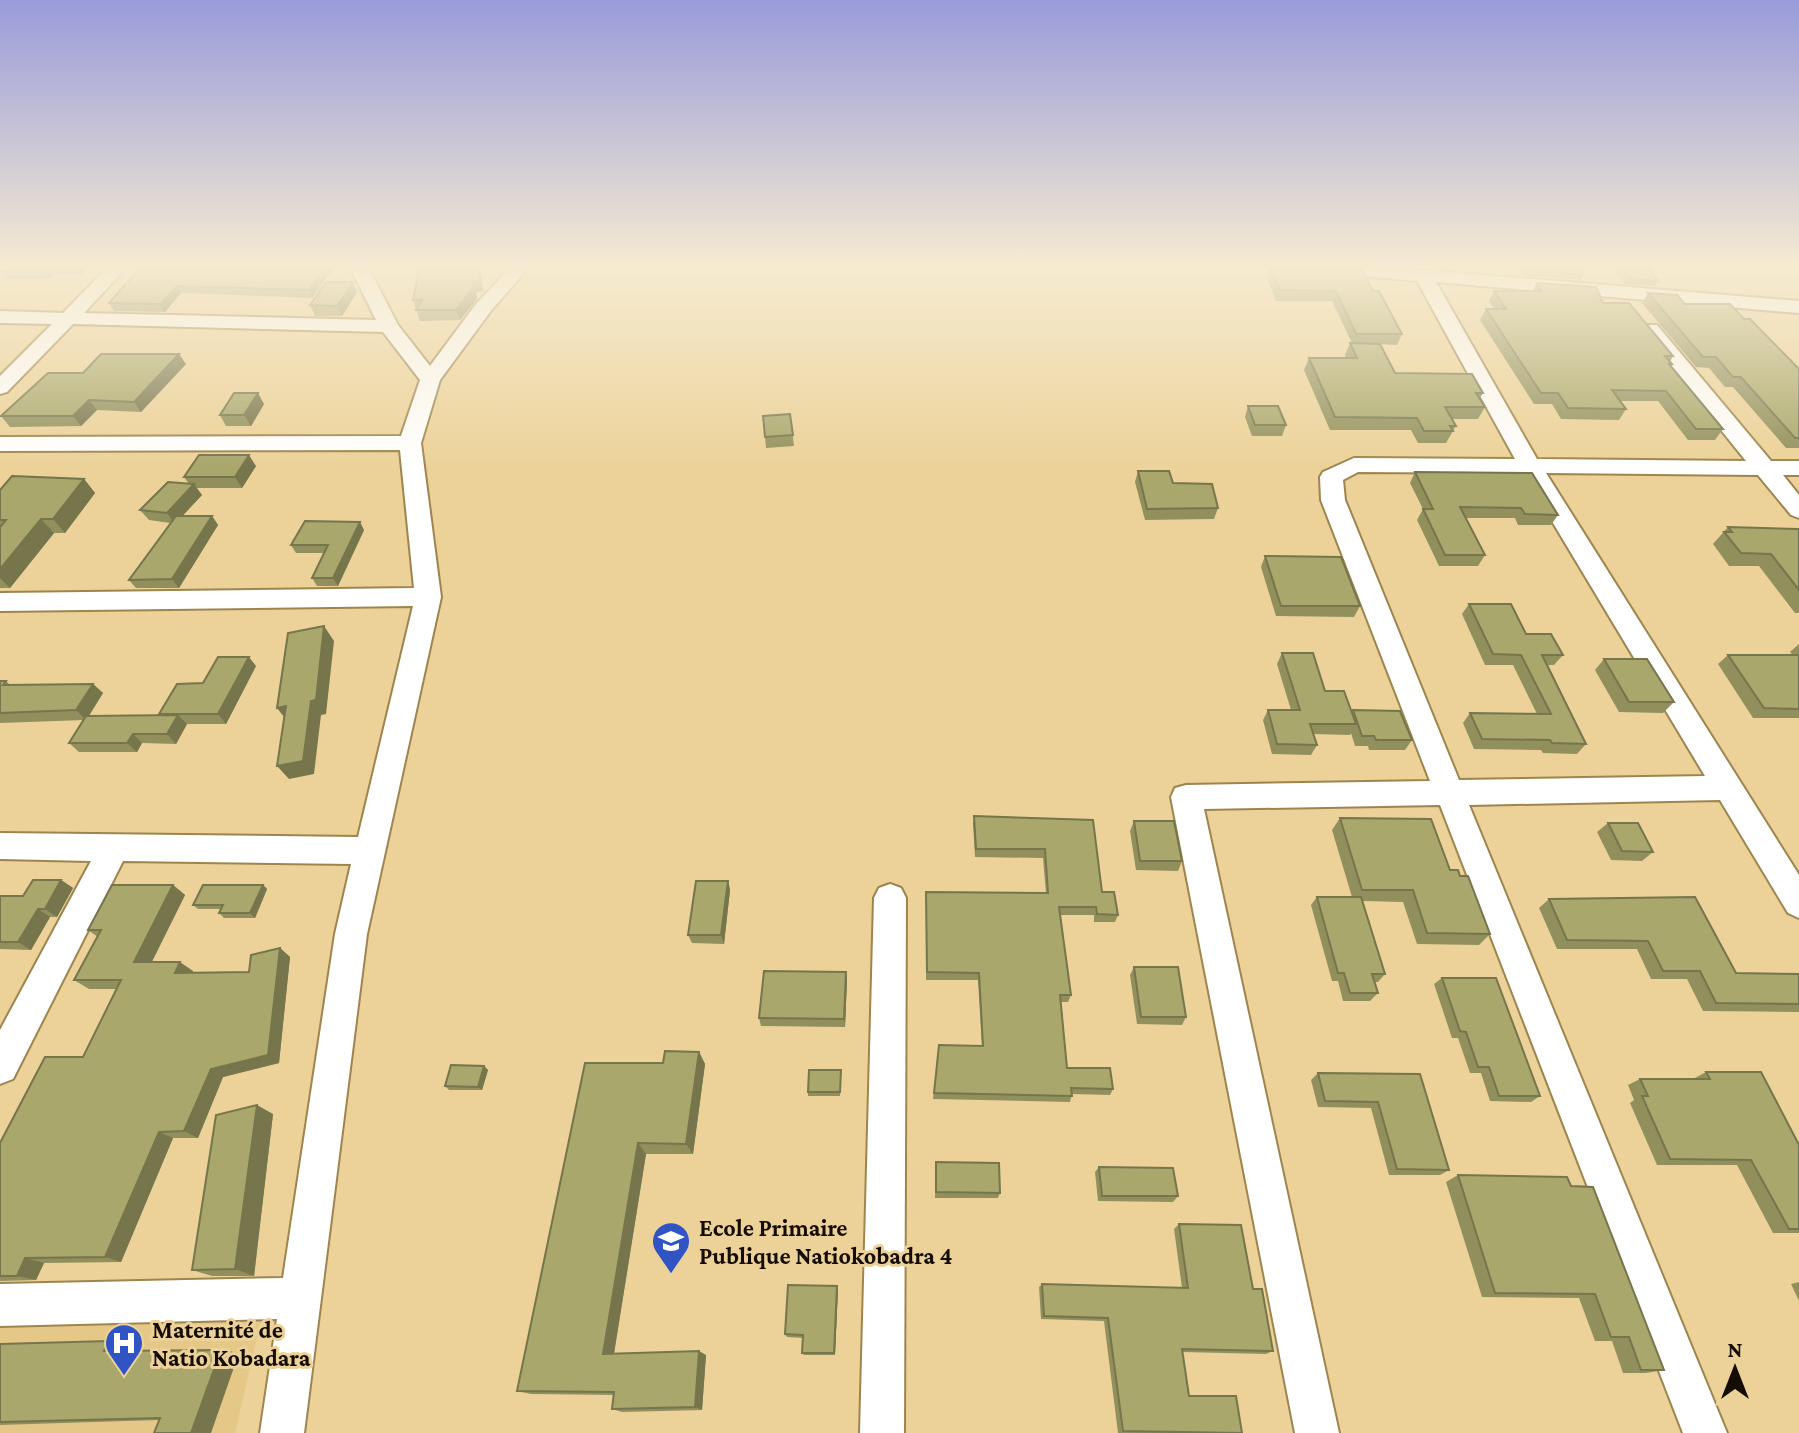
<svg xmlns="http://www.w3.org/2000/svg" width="1799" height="1433" font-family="'Crimson Pro',serif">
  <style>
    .built { fill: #e5c887 }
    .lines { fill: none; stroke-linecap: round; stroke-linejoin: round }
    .minor-casing { stroke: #9d854e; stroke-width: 4 }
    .minor { fill: #fff; fill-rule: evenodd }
    .wall { fill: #91905d }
    .shaded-wall { fill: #76754c }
    .building { fill: #a9a76c; stroke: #76754c; stroke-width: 2 }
    .labels { text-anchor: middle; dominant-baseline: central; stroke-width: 6; stroke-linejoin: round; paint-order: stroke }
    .near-poi-label { font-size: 24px; font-weight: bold; fill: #150c00; stroke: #ecd299; text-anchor: start }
  </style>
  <rect width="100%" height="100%" fill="#ecd299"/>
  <path class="built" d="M264 1308 235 1433H0V1322Z"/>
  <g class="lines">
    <defs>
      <g id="minor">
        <path d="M108 267H127L84 313 376 320 350 267H368L398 325 430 366 476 304 511 267H529L490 312 440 380 421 443 441 597 367 934 304 1433H260L277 1319 0 1326V1284L283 1278 335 934 351 864 123 861 13 1079 0 1084V1030L91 861 0 859V833L358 837 413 606 0 611V593L414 588 400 450 0 451V437L401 436 420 380 383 332 73 324 7 392 0 394V376L52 324 0 323V311L63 313Z"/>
        <path d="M1311 267 1423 270 1799 301V313L1436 282 1537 459 1746 461 1643 333 1640 329 1643 325H1657L1771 461H1799V475H1783L1799 495V518L1791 515 1758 475 1546 473 1799 875V918L1788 913 1720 800 1469 805 1727 1433H1683L1440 805 1204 809 1339 1433H1295L1171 797 1175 788 1186 785 1430 781 1321 500 1320 477 1323 472 1354 458 1515 459 1417 281 1320 272ZM1358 472 1523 473 1705 776 1459 780 1345 500 1343 480Z"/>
        <path d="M890 884 901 888 906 898 904 1433H860L874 898 879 888Z"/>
      </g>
    </defs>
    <use href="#minor" class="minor-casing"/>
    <use href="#minor" class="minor"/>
  </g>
  <g class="wall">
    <path d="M7 267H88L80 275H54L49 279H8L2 271Z"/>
    <path d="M141 267H334L312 298 181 293 165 312 114 311 109 303Z"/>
    <path d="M432 267H480L483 291 476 292 477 299 460 320 420 321 413 300Z"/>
    <path d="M1523 267H1580L1584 275 1581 280 1524 275 1521 270Z"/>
    <path d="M1616 267H1647L1658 281 1655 286 1625 284 1614 271Z"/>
    <path d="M1270 268 1373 291 1402 334 1397 345 1380 344 1395 373 1483 393 1480 398 1485 407 1478 419H1452L1456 426 1446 443H1418L1411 430H1330L1304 370 1309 358H1346L1345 355 1350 343H1352L1332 301H1276L1267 278Z"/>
    <path d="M1537 283 1603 303 1673 356 1670 362 1672 364 1671 367 1723 429 1715 440H1688L1658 401H1620L1626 409 1619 420 1561 419 1552 404H1534L1480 320 1486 309H1494L1489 301 1494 291H1532Z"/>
    <path d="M357 292 342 316H315L310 305Z"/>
    <path d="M1648 293 1685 304 1744 319 1799 369V448H1786L1733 387H1725L1709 368 1696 367 1642 303Z"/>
    <path d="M186 364 141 412 97 410 81 426 10 427 1 416 83 373Z"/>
    <path d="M264 404 251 426H226L220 415Z"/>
    <path d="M1248 406 1286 425 1282 436H1252L1245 417Z"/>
    <path d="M790 414 794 446 766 448 763 416Z"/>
    <path d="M256 466 242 488H196L202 495 182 516H212L218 525 179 588H136L129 580 170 523 149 520 140 510 189 484 184 477Z"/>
    <path d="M1138 471 1173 483 1218 508 1214 519 1145 520 1135 482Z"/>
    <path d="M1415 472 1558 515 1551 525H1518L1515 518H1465L1485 555 1478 566H1439L1417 520 1423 509 1410 483Z"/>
    <path d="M84 479 95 493 65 533H54L10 588H0V490Z"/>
    <path d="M1728 527 1799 529V613H1795L1759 566H1729L1713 544Z"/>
    <path d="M364 530 338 586H317L312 578 324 553H296L291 545Z"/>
    <path d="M1265 556 1360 606 1354 617 1276 616 1261 567Z"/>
    <path d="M1469 604 1563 655 1554 665H1548L1586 744 1577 754 1543 753 1541 750 1474 749 1463 723 1470 713 1537 714 1513 665H1485L1462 614Z"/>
    <path d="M1799 644V718H1753L1718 664 1728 655H1793L1790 652Z"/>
    <path d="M1282 653 1325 691 1352 712 1353 710 1412 740 1405 750H1369L1368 746H1355L1351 733 1350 735 1313 734 1317 745 1311 755 1272 754 1263 720 1268 710H1291L1277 664Z"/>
    <path d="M1604 659 1674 702 1663 713 1619 712 1595 670Z"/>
    <path d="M256 666 226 724H186H187L176 744 142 743 137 752H79L69 743 84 720 0 723V681H6L10 685 93 684 103 693 89 716 160 715 203 683Z"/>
    <path d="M974 816 1093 820 1102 892 1118 915 1115 922H1094V915H1060L1071 995 1068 1002H1060L1067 1068 1113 1089 1110 1095 1072 1094 1070 1102 933 1099 939 1045 982 1046 978 980H926V892L1046 893 1043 858 975 857 973 824Z"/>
    <path d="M1340 818 1450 870 1490 934 1479 945 1417 944 1403 902 1363 901 1385 974 1378 982H1374L1378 993 1370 1001H1343L1338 981H1332L1311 905 1317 897H1352L1332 830Z"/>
    <path d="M1134 821 1182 861 1178 871 1136 870 1130 831Z"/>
    <path d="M1608 823 1653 852 1642 861 1611 860 1597 832Z"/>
    <path d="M61 880 73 888 57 917H50L31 950 0 949V896H23Z"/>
    <path d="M728 881 730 890 724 944 692 943 688 935Z"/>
    <path d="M173 885 185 895 152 962 193 971 192 973 249 972 280 948 290 957 279 1063 223 1077 198 1138H173L121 1262 44 1263 36 1280 0 1281V1143L83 1057 117 989H89L74 980 98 937 88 930Z"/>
    <path d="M263 885 267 889 255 918H224L219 913 221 909H198L193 905Z"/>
    <path d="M1549 899 1736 973 1799 974V1012L1703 1011 1687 979H1651L1637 949H1557L1539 908Z"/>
    <path d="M1134 967 1186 1017 1182 1025 1137 1024 1130 975Z"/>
    <path d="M846 972 847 980 845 1027 761 1026 759 1018Z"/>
    <path d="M1442 978 1540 1096 1531 1102 1490 1101 1481 1073H1470L1458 1038H1452L1434 984Z"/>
    <path d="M699 1052 705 1064 693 1154H646L614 1354 706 1355 702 1410 622 1412 612 1409 614 1395 531 1394 517 1391 663 1063Z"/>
    <path d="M484 1066 488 1070 482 1090H449L445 1086Z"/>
    <path d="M1706 1072 1799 1145V1233H1773L1737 1165H1657L1630 1103 1634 1100 1628 1085 1640 1079H1693Z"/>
    <path d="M1318 1073 1420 1074 1449 1170 1440 1175H1389L1371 1108 1318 1107 1311 1080Z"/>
    <path d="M841 1074 840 1096H808V1092Z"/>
    <path d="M273 1114 254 1276H212L192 1270Z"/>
    <path d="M936 1162 1000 1193 998 1198H935Z"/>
    <path d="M1099 1167 1178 1196 1173 1202 1098 1201 1095 1172Z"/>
    <path d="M1458 1175 1571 1186 1664 1370 1646 1373H1623L1612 1341H1595L1579 1298 1482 1297 1446 1182Z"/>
    <path d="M1179 1224 1253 1289 1273 1351 1266 1354 1182 1352 1189 1396 1242 1433H1118L1104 1321 1041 1319 1039 1287 1042 1284 1182 1288 1174 1229Z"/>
    <path d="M1799 1282V1301L1791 1284Z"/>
    <path d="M837 1286 838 1289 835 1355H804L802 1353 803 1338 787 1337 785 1334Z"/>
    <path d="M0 1344H129L127 1350H221L239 1353 159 1420 0 1425Z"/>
  </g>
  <g class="shaded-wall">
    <path d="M48 267 54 275 49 279 43 271Z"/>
    <path d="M75 267H88L80 275Z"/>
    <path d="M325 267H334L312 298 309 290Z"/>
    <path d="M478 267H480L483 291 476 292 477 299 460 320 456 310 473 281Z"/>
    <path d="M353 282 357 292 342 316 337 306Z"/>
    <path d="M177 286 181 293 165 312 160 304Z"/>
    <path d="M179 354 186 364 141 412 134 402Z"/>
    <path d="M258 393 264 404 251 426 244 415Z"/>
    <path d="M89 400 97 410 81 426 73 416Z"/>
    <path d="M249 455 256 466 242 488 235 477Z"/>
    <path d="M84 479 95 493 65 533 53 519Z"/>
    <path d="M194 484 202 495 175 524 167 513Z"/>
    <path d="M212 516 218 525 179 588 172 579Z"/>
    <path d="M41 519 54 533 10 588 0 578V569Z"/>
    <path d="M360 522 364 530 338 586 333 578Z"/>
    <path d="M324 626 334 641 326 714 321 715 314 774 289 779 277 766 311 701Z"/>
    <path d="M249 657 256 666 226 724 218 714Z"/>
    <path d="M93 684 103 693 86 720 76 710Z"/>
    <path d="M286 706 288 722 277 708Z"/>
    <path d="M178 715 187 724 176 744 167 734Z"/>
    <path d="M133 734 142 743 137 752 127 743Z"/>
    <path d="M61 880 73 888 57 917 45 909Z"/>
    <path d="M728 881 730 890 724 944 721 935Z"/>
    <path d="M173 885 185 895 147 971 134 962Z"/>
    <path d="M263 885 267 889 255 918 250 913Z"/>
    <path d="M38 909 50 917 31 950 18 942Z"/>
    <path d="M280 948 290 957 279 1063 223 1077 198 1138 184 1131 211 1069Z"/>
    <path d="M180 962 193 971 188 982 175 973Z"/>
    <path d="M846 972 847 980 845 1027 844 1019Z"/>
    <path d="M699 1052 705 1064 693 1154 686 1144Z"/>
    <path d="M484 1066 488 1070 482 1090 478 1087Z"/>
    <path d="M257 1105 273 1114 254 1276 235 1269Z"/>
    <path d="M159 1132 173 1138 121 1262 105 1257Z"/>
    <path d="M638 1143 646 1154 613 1359 603 1354Z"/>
    <path d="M25 1258 44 1263 36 1280 17 1276Z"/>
    <path d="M837 1286 838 1289 835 1355 834 1353Z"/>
    <path d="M108 1341 129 1344 125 1354 104 1351Z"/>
    <path d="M221 1350 239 1353 211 1433H191Z"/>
    <path d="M699 1351 706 1355 702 1410 695 1407Z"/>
  </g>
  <g class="building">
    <path d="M7 267H75H48L43 271H2Z"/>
    <path d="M141 267H325L309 290 177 286 160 304 109 303Z"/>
    <path d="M432 267H478L479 280 473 281V288L456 310H416L422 300H413L419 268Z"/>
    <path d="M1525 267H1580L1584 275 1526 270Z"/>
    <path d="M1618 267H1647L1658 281 1629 278Z"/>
    <path d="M1270 268 1362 270 1373 291H1379L1402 334H1356L1336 291 1280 290Z"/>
    <path d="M326 282H353L337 306 310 305Z"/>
    <path d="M1537 283 1596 287 1603 303H1629L1673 356H1665L1672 364H1669L1723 429H1696L1666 391 1612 390 1626 409 1568 408 1558 393H1541L1486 309H1506L1494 291H1541Z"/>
    <path d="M1648 293 1677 295 1685 304H1730L1744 319H1750L1799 369V438H1795L1741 377H1733L1716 357H1703Z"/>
    <path d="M1350 343 1380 344 1395 373 1472 374 1483 393H1476L1485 407H1445L1456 426H1450L1453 431H1424L1417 418 1335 417 1309 358H1357Z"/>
    <path d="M101 354H179L134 402 89 400 73 416H1L48 373H83Z"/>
    <path d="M234 393H258L244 415H220Z"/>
    <path d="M1248 406H1278L1286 425H1255Z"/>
    <path d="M790 414 793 435 765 437 763 416Z"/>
    <path d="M199 455H249L235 477H184Z"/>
    <path d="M1138 471H1169L1173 483 1212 484 1218 508 1147 509Z"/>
    <path d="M1415 472 1532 473 1558 515 1525 514 1521 508 1460 507 1485 555H1445L1423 509H1433Z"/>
    <path d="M12 476 84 479 53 519H41L0 569V527L6 520H0V490Z"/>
    <path d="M168 482 194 484 167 513 140 510Z"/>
    <path d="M176 516H212L172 579 129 580Z"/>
    <path d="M305 521 360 522 333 578H312L328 545H291Z"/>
    <path d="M1728 527 1799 529V590L1771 554 1741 553 1724 532H1732Z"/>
    <path d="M1265 556 1341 557 1360 606H1281Z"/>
    <path d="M1469 604H1511L1526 634H1551L1563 655H1542L1586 744 1552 743 1550 740 1482 739 1470 713 1551 714 1521 655 1493 654Z"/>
    <path d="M324 626 316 700 311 701 303 761 277 766 286 706 277 708 288 633Z"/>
    <path d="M1282 653H1313L1325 691H1344L1356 724H1310L1317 745 1277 744 1268 710H1300Z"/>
    <path d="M1728 655H1799V709L1764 708Z"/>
    <path d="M218 657H249L218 714H159L177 684 203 683Z"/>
    <path d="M1604 659H1647L1674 702H1629Z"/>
    <path d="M0 681H6L3 685 93 684 76 710 0 713Z"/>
    <path d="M1353 710 1400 711 1412 740H1376L1374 736H1362Z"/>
    <path d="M178 715 167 734H133L127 743H69L86 716Z"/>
    <path d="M974 816 1093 820 1102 892H1114L1118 915 1097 914 1096 907H1059L1071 995H1060L1067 1068H1110L1113 1089 1071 1088 1072 1096 934 1093 939 1045 983 1046 979 973 927 972 926 892 1048 893 1045 849H976Z"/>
    <path d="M1340 818 1431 819 1450 870H1458L1460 876H1468L1490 934 1427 933 1413 890H1362Z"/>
    <path d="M1134 821H1174L1182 861H1140Z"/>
    <path d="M1608 823H1638L1653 852 1622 851Z"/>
    <path d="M33 880H61L45 909H38L18 942H0V896H23Z"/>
    <path d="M696 881H728L721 935H688Z"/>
    <path d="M112 885H173L134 962H180L175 973 249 972 251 955 280 948 268 1055 211 1069 184 1131 159 1132 105 1257 25 1258 17 1276H0V1143L45 1057H83L121 980H74L101 930H88Z"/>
    <path d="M203 885H263L250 913H219L223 905H193Z"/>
    <path d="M1317 897H1361L1385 974H1372L1378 993H1350L1344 973H1338Z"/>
    <path d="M1695 897 1736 973 1799 974V1004L1716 1003 1700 971H1663L1648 941 1567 940 1549 899Z"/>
    <path d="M1134 967H1178L1186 1017H1141Z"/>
    <path d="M764 971 846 972 844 1019 759 1018Z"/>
    <path d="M1442 978H1496L1540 1096H1499L1489 1067H1478L1466 1032 1460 1031Z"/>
    <path d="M665 1051 699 1052 686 1144 638 1143 603 1354 699 1351 695 1407 612 1409 614 1392 517 1391 585 1063H663Z"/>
    <path d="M451 1065 484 1066 478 1087 445 1086Z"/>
    <path d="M809 1070H841L840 1092H808Z"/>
    <path d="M1706 1072H1761L1799 1145V1229H1789L1751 1160 1670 1159 1642 1096H1648L1640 1079H1710Z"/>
    <path d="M1318 1073 1420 1074 1449 1170 1397 1169 1378 1102 1325 1101Z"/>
    <path d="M257 1105 235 1269 192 1270 216 1115Z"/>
    <path d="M936 1162 999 1163 1000 1193 936 1192Z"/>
    <path d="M1099 1167 1173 1168 1178 1196H1102Z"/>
    <path d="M1458 1175 1567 1177 1571 1186 1593 1187 1664 1370H1641L1629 1337H1611L1595 1294 1495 1293Z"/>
    <path d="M1179 1224 1241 1225 1253 1289H1262L1273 1351 1182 1349 1189 1396H1236L1242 1433 1123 1431 1108 1318 1044 1316 1042 1284 1188 1288Z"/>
    <path d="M788 1285 837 1286 834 1353H802L803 1335 785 1334Z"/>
    <path d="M108 1341 104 1351 221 1350 191 1433H154L160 1418 0 1422V1344Z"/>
  </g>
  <linearGradient id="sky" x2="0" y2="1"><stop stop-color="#999bda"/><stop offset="0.57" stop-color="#f6ebd1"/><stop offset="1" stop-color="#f6ebd1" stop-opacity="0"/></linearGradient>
  <rect width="1799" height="467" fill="url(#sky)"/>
  <defs>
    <symbol id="school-pin" viewBox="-11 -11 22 30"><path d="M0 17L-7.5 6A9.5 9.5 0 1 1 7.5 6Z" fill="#3054c4" stroke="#ecd299"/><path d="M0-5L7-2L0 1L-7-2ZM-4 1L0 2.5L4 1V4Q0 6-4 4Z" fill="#fff"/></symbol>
    <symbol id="hospital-pin" viewBox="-11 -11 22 30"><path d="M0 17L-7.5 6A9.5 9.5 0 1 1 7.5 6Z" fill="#3054c4" stroke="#ecd299"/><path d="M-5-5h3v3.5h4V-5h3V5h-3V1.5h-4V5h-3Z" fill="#fff"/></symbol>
  </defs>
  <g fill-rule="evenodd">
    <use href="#school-pin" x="649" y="1219" width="44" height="60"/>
    <use href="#hospital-pin" x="102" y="1321" width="44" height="60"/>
  </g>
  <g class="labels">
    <g class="near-poi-label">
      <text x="699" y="1227">Ecole Primaire<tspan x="699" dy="28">Publique Natiokobadra 4</tspan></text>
      <text x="152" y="1329">Maternité de<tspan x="152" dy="28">Natio Kobadara</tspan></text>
    </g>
  </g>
  <g transform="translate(1735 1369)" stroke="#ecd299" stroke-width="6" paint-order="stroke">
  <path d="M0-6L14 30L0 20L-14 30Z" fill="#150c00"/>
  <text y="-12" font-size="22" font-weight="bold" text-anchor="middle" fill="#150c00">N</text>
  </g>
</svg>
